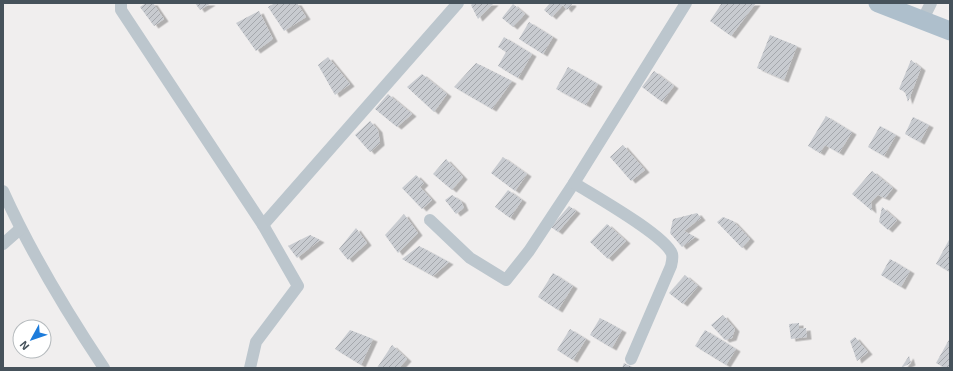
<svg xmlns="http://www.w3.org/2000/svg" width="953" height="371" font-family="'Exo 2',sans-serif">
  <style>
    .building { fill: url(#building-hatch); filter: url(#shadow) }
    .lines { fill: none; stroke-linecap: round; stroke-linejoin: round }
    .minor { stroke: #bcc6cd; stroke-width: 12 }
    .primary { stroke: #aebfcc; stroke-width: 19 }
  </style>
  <defs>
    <pattern id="building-hatch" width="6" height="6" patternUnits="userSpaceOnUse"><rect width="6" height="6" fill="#c8cbd0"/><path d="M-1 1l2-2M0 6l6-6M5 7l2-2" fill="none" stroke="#a4a7ac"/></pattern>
    <filter id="shadow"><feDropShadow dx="4.5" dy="2.5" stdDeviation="0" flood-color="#0004"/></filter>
  </defs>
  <rect width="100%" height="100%" fill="#f0eeee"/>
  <g class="building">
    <path d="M146 3H153L164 19 154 26 140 7Z"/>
    <path d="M195 3H211L200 10Z"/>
    <path d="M275 3H297L306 17 284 31 268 7Z"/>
    <path d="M473 3H494L478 19 471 5Z"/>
    <path d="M550 3H571L572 4 567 10 563 5 552 17 544 10Z"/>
    <path d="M722 3H756L731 36 710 21Z"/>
    <path d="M513 4 525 14 513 27 502 18Z"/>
    <path d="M259 11 273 39 256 51 236 23Z"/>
    <path d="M529 22 553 37 543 54 519 39Z"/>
    <path d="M770 35 797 46 784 80 757 68Z"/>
    <path d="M504 37 532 54 518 78 498 66 506 52 498 47Z"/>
    <path d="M328 57 350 84 335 95 318 65Z"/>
    <path d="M911 60 921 68 908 102 905 92 899 89Z"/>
    <path d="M476 63 512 81 492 109 454 87Z"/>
    <path d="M568 67 598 84 586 105 556 89Z"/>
    <path d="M654 71 674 86 662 102 642 87Z"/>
    <path d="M422 74 447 94 434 112 407 87Z"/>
    <path d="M388 94 412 114 397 127 375 109Z"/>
    <path d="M826 116 852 132 839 153 825 145 820 153 808 146Z"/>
    <path d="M913 117 929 125 920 142 905 134Z"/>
    <path d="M370 121 378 130 380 143 370 152 355 135Z"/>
    <path d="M880 126 896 135 884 156 868 147Z"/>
    <path d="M623 145 645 170 631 181 610 157Z"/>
    <path d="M503 157 527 174 515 191 491 173Z"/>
    <path d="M446 159 463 177 452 190 433 174Z"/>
    <path d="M872 171 893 188 885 198 878 195 871 202 872 211 852 194Z"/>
    <path d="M416 175 424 183 420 187 432 200 422 209 402 188Z"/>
    <path d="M508 190 522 200 510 218 495 207Z"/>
    <path d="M452 195 461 201 464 208 456 214 445 200Z"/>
    <path d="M569 206 576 211 558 232 551 227Z"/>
    <path d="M882 207 897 220 888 230 879 222Z"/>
    <path d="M697 213 701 218 684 231 695 237 682 247 670 233 673 219Z"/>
    <path d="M404 214 418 233 398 253 385 235Z"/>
    <path d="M723 217 733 221 750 239 742 248 717 222Z"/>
    <path d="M607 224 626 241 608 259 590 242Z"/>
    <path d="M356 228 367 243 348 260 339 249Z"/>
    <path d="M310 235 320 240 297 258 288 246Z"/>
    <path d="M950 238V272L936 264Z"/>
    <path d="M419 246 449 262 433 276 402 259Z"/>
    <path d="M890 259 910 271 901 287 881 275Z"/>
    <path d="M553 273 573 286 558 310 538 297Z"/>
    <path d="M685 275 698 286 683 304 669 293Z"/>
    <path d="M723 315 735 329 732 338 725 340 711 325Z"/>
    <path d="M600 318 622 330 612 348 590 335Z"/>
    <path d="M799 323V329L806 328 807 337 791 339 789 324Z"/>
    <path d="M570 329 586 339 573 360 557 350Z"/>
    <path d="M350 330 373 339 361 365 335 349Z"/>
    <path d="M705 330 736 349 726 365 695 346Z"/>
    <path d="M855 337 868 352 857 361 850 341Z"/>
    <path d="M950 338V368H945L936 363Z"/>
    <path d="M392 345 407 359 399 368H377Z"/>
    <path d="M909 356 911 363 901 368Z"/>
    <path d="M624 363 634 368H622Z"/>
  </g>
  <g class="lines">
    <g class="minor">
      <path d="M121 3V10L263 225 298 286 256 342 250 368"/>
      <path d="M922 21 931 3"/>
      <path d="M3 191C31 253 66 311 104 368"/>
      <path d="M430 220 470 258 506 280 529 251 574 183"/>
      <path d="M263 225 458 3"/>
      <path d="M3 244 20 229"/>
      <path d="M631 359 671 266C672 262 673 258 672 254 665 235 593 195 574 183L686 3"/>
    </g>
    <path class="primary" d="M878 3 950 31"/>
  </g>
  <rect width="953" height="371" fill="none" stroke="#46525b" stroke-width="8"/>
  <g transform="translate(32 339) rotate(230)"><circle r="19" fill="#ffffff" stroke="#b5babd"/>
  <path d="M0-3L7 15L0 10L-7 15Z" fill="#1d7cdb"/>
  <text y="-6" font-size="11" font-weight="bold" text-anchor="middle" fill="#46525b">N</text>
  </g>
</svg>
